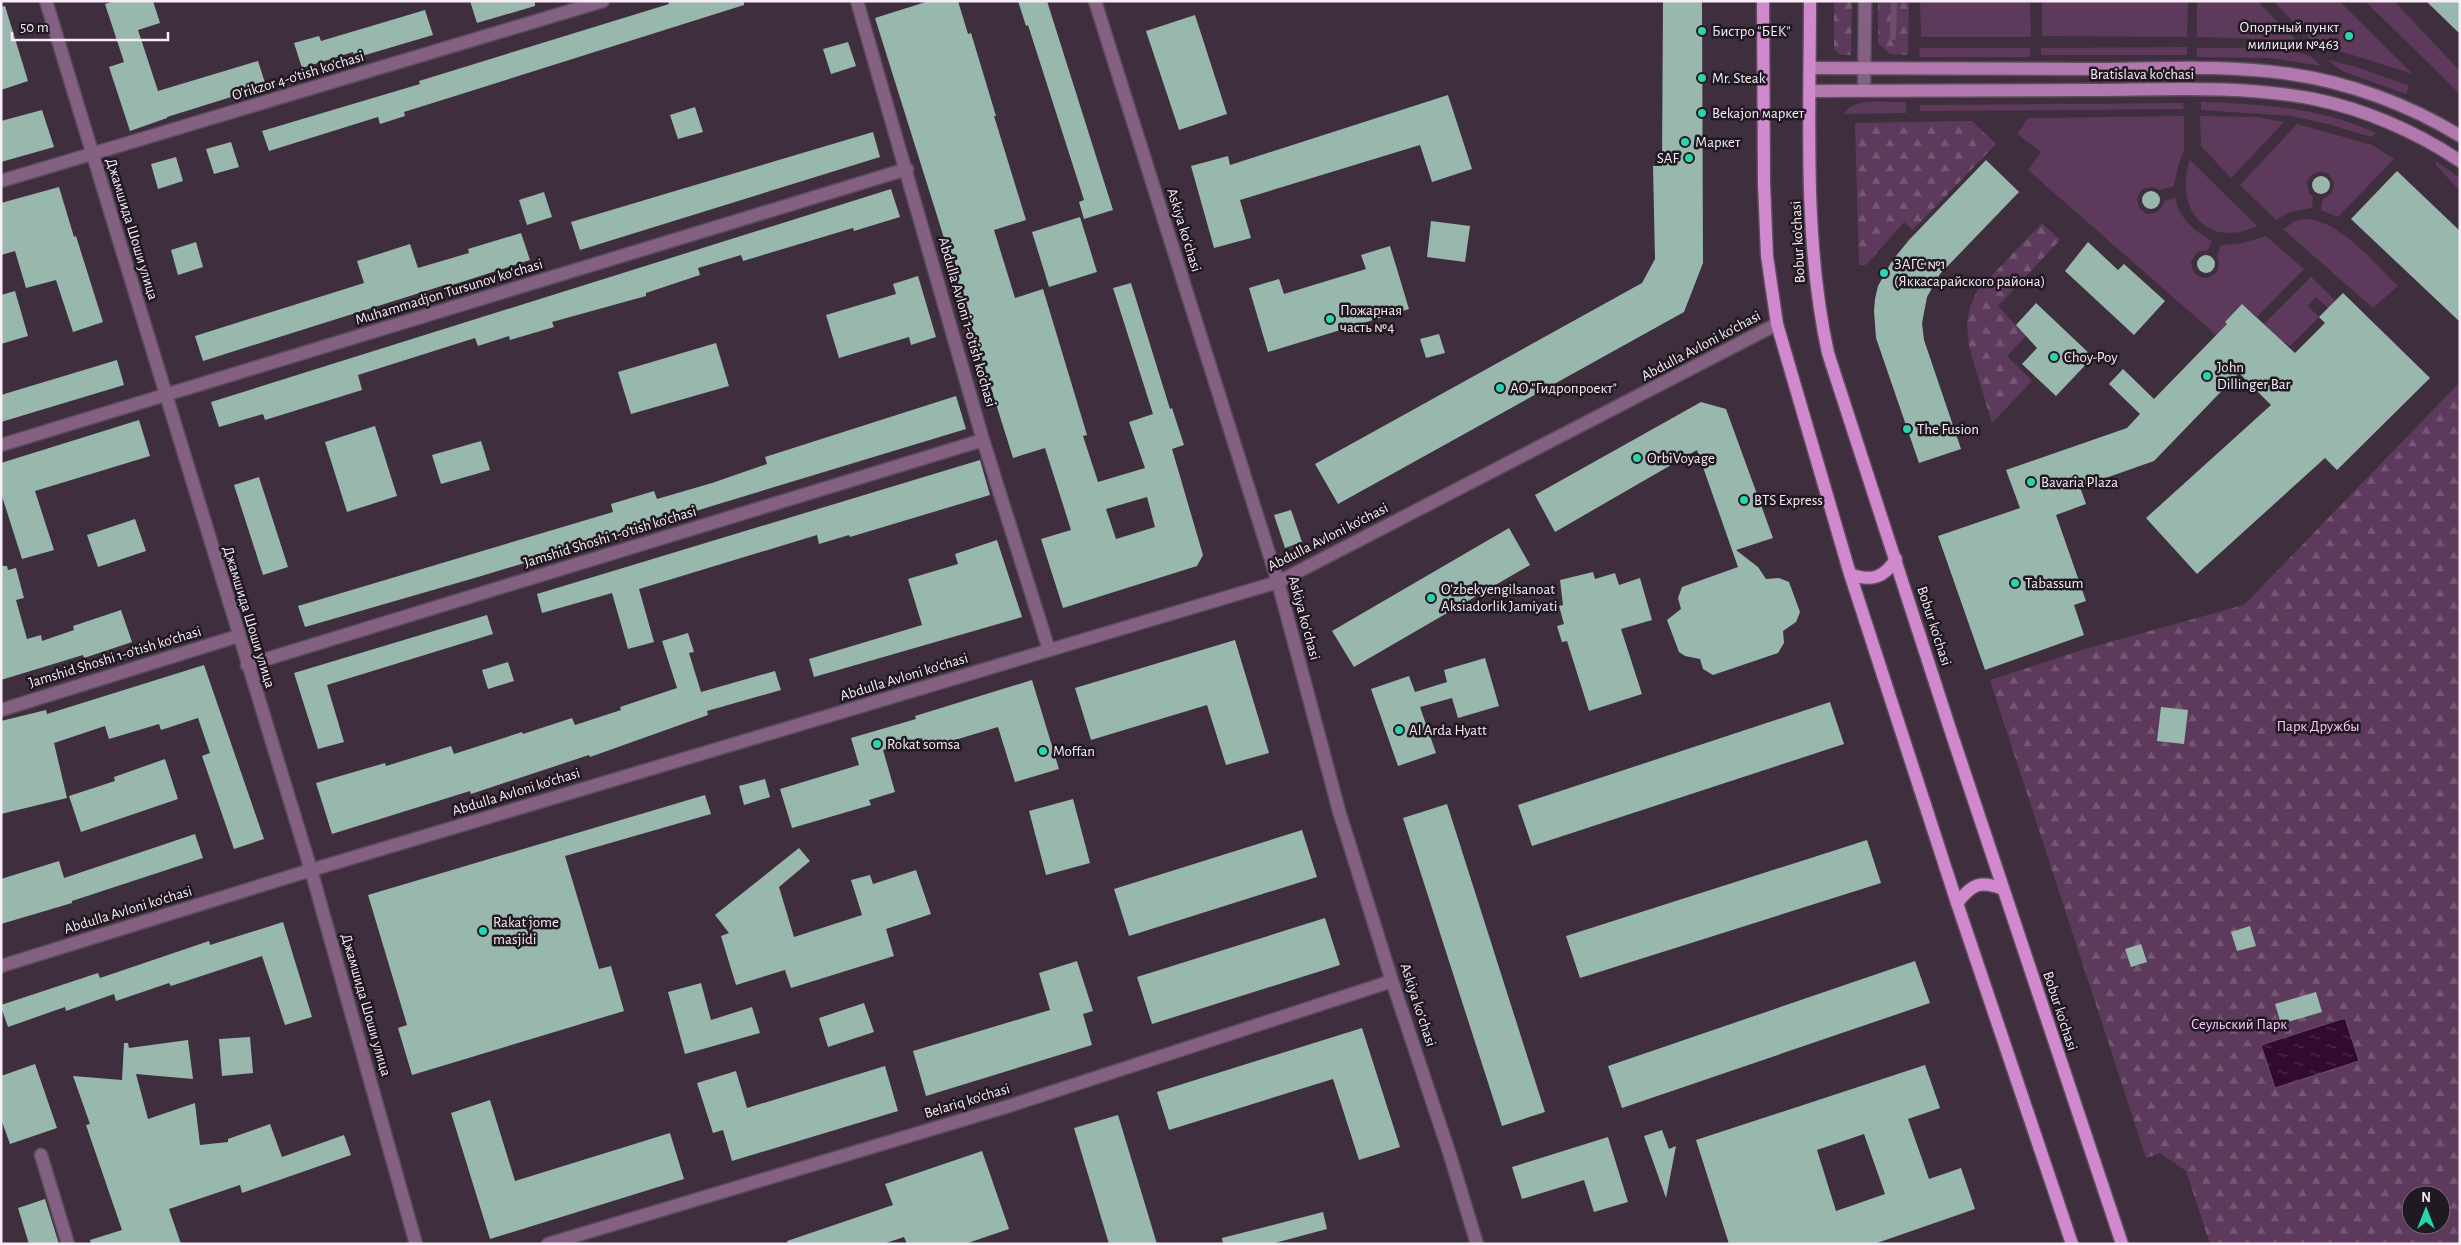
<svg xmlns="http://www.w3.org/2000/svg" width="2461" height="1245" font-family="'Alegreya Sans',sans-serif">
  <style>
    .green { fill: #5d3a5b }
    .forest { fill: url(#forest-firs); fill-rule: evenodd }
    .water { fill: url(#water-ripples); stroke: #6d4d6c }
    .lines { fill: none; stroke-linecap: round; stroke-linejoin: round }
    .stream { stroke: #6d4d6c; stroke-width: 6 }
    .building { fill: #99b8ad; fill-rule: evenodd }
    .street-casing { stroke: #5d4c5c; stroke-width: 15 }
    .secondary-casing { stroke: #5d4c5c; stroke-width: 15 }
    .primary-casing { stroke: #5d4c5c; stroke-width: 15 }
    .street { stroke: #846182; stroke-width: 12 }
    .secondary { stroke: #b078ad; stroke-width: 12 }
    .primary { stroke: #d189ce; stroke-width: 12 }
    .poi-dot { fill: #28d5ad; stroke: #211921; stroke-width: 2 }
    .labels { text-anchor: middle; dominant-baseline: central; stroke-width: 5; stroke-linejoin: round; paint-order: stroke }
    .poi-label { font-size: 15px; fill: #f8ecf7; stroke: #211921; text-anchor: start }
    .street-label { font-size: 15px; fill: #f8ecf7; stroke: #211921 }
    .park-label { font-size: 15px; fill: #fec6fb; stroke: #211921 }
  </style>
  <defs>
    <pattern id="forest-firs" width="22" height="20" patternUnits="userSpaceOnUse" patternTransform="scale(1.25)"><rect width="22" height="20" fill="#5d3a5b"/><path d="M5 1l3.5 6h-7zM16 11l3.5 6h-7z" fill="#755773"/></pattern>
    <pattern id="water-ripples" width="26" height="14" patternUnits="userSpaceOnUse" patternTransform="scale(1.25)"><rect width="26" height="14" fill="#320931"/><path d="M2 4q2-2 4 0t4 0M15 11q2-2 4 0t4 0" fill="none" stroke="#502d50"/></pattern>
  </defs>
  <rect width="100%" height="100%" fill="#3f2e3e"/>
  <g class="green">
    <path d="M1920 1H2030L2031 37H1921Z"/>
    <path d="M2042 1H2188L2187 37 2042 36Z"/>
    <path d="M2197 1H2257L2300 44 2265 39 2197 37Z"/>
    <path d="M2273 1H2339L2413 74 2314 43Z"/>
    <path d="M2365 1H2394L2460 71V94Z"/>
    <path d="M2187 47V55H2041V48Z"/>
    <path d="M1920 48H2030V57H1919Z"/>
    <path d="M2197 48C2229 48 2279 45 2310 56 2314 58 2317 63 2321 66L2271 58 2197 57Z"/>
    <path d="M2328 60 2357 67 2409 86 2406 94 2342 71Z"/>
    <path d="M1906 102V113L1844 114C1853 96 1888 103 1906 102Z"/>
    <path d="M2201 102C2261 104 2321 107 2376 133L2371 137 2328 124 2291 116 2201 110Z"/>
    <path d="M2183 103 2184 109 1920 111V105Z"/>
    <path d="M2184 116V151L2178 166 2174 186 2160 190 2154 187 2142 189 2137 198 2139 208 2146 214C2157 214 2162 210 2164 201L2175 198C2180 219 2194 231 2212 241L2208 250 2197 252 2191 262C2192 273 2197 278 2208 278L2217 272 2219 261 2217 256 2221 245 2243 243 2266 236 2304 269 2257 317 2242 304 2225 322 2256 351 2273 333 2264 324 2311 277 2336 301 2328 308 2316 297 2308 306 2319 317 2290 346 2285 342 2255 374 2214 333 2028 170 2041 152 2017 134 2028 118Z"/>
    <path d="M2200 116 2257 117 2284 122 2231 178 2201 146Z"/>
    <path d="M2297 124 2372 145 2394 159 2338 217 2321 210 2323 199 2332 193 2334 183 2329 174C2319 170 2311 172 2307 183L2309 193 2313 197 2312 208 2290 212 2276 220 2240 185Z"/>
    <path d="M2190 160 2257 226C2207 250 2173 208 2190 160Z"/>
    <path d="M2437 162 2460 178V191L2435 164Z"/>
    <path d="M2307 219C2342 222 2373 263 2398 286L2373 308 2283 229 2295 221Z"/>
  </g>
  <g class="forest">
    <path d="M1834 1H1852L1851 55H1841L1834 50Z"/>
    <path d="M1878 1H1909L1908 55 1890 54 1878 43Z"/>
    <path d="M1972 121 1996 144 1913 230 1904 222 1866 265H1859L1855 123Z"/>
    <path d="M2042 223 2060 240 1998 306 2026 336 2007 356 2032 381 1992 423 1969 347 1967 323 1970 307 1977 291Z"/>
    <path d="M2460 382V1244H2210L2186 1171 2160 1153 2146 1158 1990 680 2088 648 2244 605ZM2411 1195H2441V1225H2411Z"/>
  </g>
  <path class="water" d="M2345 1018 2359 1061 2275 1088 2261 1045Z"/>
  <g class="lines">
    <path class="stream" d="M1893 37 1894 1"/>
  </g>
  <g class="building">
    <path d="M115 1H153L160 23 138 30 158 91 258 61 266 86 167 117V118L130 131 109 67 124 62 105 4Z"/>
    <path d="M470 1H535V6L477 23Z"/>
    <path d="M668 1H744V5L404 112 405 116 380 124 378 117 269 151 262 131 420 84 419 81 669 4Z"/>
    <path d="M929 1H958L968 34 971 33 996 116H994L1026 220 994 230 1015 298 1043 289 1087 435 1083 436 1098 482 1145 468 1129 422 1153 414 1113 288 1131 283 1170 409 1172 408 1184 445 1172 449 1203 555 1197 566 1063 608 1041 539 1071 530 1045 448 1013 458 875 18ZM1147 497 1155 527 1116 539 1106 509Z"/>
    <path d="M1018 1H1047L1113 210 1084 219 1079 202 1084 200 1028 25 1026 26Z"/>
    <path d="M1663 1H1702L1703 263 1684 312 1338 504 1315 464 1642 283 1655 259 1653 166H1662Z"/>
    <path d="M2426 1H2460V34Z"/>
    <path d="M5 6 28 81 1 90V7Z"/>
    <path d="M425 10 433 35 355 58 353 52 302 68 294 43 319 36 321 41Z"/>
    <path d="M1195 15 1227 114 1179 130 1146 31Z"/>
    <path d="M848 42 856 66 831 74 823 49Z"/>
    <path d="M1448 95 1472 169 1432 182 1420 145 1240 200 1251 238 1214 248 1191 166 1228 156 1230 165Z"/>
    <path d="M695 107 703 132 678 139 670 115Z"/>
    <path d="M42 110 54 147 1 162V121Z"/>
    <path d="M873 132 880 157 580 250 571 222Z"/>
    <path d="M231 142 239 167 214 174 206 149Z"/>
    <path d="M176 157 183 181 158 189 151 164Z"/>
    <path d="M1986 160 2019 192 1940 274 1927 297 1922 323 1924 340 1961 449 1919 463 1876 338 1874 311 1875 299 1878 286 1892 261 1909 240Z"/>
    <path d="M2397 171 2460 231V322L2351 219Z"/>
    <circle cx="2321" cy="185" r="9"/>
    <path d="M59 187 74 237 76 236 103 322 73 332 56 280 26 288 15 251 1 255V203Z"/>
    <path d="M891 189 900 217 854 231 853 228 743 261 741 255 698 268 700 275 646 293V296L552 322 554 327 510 340 509 336 478 346 475 338 358 375 362 390 265 420 263 414 219 427 211 402Z"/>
    <circle cx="2151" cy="200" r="9"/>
    <path d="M544 192 552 217 527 225 519 200Z"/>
    <path d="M1080 217 1097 272 1049 287 1032 232Z"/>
    <path d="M1431 221 1470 226 1465 262 1427 257Z"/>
    <path d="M521 233 530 260 449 286 448 284 203 361 195 336 364 283 357 261 410 244 418 268 469 253 468 249Z"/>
    <path d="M196 242 203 267 178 275 171 250Z"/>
    <path d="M2088 242 2118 270 2124 264 2165 301 2134 335 2065 271Z"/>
    <path d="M1390 246 1409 309 1268 352 1249 288 1279 279 1284 294 1366 269 1361 255Z"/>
    <circle cx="2206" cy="264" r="9"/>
    <path d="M918 276 936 337 911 345 909 337 839 358 826 315 896 294 893 284Z"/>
    <path d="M15 291 28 336 1 344V295Z"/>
    <path d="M2343 293 2430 378 2337 470 2325 458 2197 574 2146 518 2271 405 2239 373 2154 461 2080 487 2086 504 2056 515 2086 601 2074 605 2084 635 1985 670 1938 536 2020 508 2006 470 2127 428 2140 414 2109 384 2123 369 2154 399 2227 324 2225 322 2242 304 2295 353 2325 323 2319 317Z"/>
    <path d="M2036 303 2093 357 2056 396 2022 364 2037 348 2016 325Z"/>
    <path d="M1439 334 1445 353 1426 358 1420 339Z"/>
    <path d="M716 343 729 386 631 414 618 372Z"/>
    <path d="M117 360 124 385 1 422V395Z"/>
    <path d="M956 396 966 429 478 577 305 627 298 606 613 512 611 504 654 491 657 499 712 483 767 464 765 457Z"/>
    <path d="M1701 402 1726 409 1773 538 1736 550 1758 567 1766 579 1779 578 1789 582 1800 612 1796 622 1783 631 1784 643 1778 653 1713 675 1703 669 1700 659 1685 656 1679 652 1667 620 1681 609 1678 598 1682 587 1738 567 1697 450 1555 532 1535 495Z"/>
    <path d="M139 420 150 456 35 491 54 550 22 559 1 493V463Z"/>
    <path d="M375 426 397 496 347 512 325 442Z"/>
    <path d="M481 441 490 470 441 484 432 455Z"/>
    <path d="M980 460 990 495 850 537 849 535 819 544 817 535 639 589 654 642 628 649 612 593 542 613 537 594Z"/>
    <path d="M259 477 288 567 263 575 234 485Z"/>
    <path d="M1291 510 1302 542 1285 548 1274 515Z"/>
    <path d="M135 519 146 551 98 567 87 535Z"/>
    <path d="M1509 528 1530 565 1354 667 1332 631Z"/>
    <path d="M997 540 1022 617 814 677 809 659 922 625 908 579 958 564 955 554Z"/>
    <path d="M1 566H7L8 570 16 568 24 598 16 600 27 639 41 635 42 641 74 630 73 626 121 610 132 642 84 658 83 655 1 680Z"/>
    <path d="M1593 572 1595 579 1615 573 1619 585 1640 578 1652 620 1621 629 1642 694 1589 711 1567 641 1562 642 1557 626 1564 624 1559 606 1563 605 1560 580Z"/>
    <path d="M487 615 493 634 327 685 344 742 318 749 294 673Z"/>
    <path d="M688 633 694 652 689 653 701 692 775 671 781 690 707 711 708 715 590 757 589 755 471 794 470 791 332 834 316 783 385 763 386 766 451 746 454 754 522 732 523 734 572 718 575 725 621 710 620 707 677 688 662 641Z"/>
    <path d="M1235 640 1269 753 1226 765 1207 705 1091 740 1075 688Z"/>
    <path d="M1485 658 1499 706 1458 718 1452 698 1420 707 1436 753 1398 766 1371 689 1409 676 1415 692 1447 682 1444 670Z"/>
    <path d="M508 662 514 681 488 689 482 670Z"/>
    <path d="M204 665 264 839 234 849 202 756 210 753 198 718 161 730 159 724 109 739 105 726 54 743 67 798 1 814V721L46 710 47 714Z"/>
    <path d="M1032 680 1059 769 1015 782 998 727 925 749 922 738 883 750 895 792 869 800 871 805 792 828 780 789 859 765 851 738 916 719 915 716Z"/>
    <path d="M1830 702 1844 744 1532 846 1518 805Z"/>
    <path d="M2161 707 2188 710 2184 744 2157 741Z"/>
    <path d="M165 759 178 799 81 832 69 796 115 781 114 777Z"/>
    <path d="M765 779 770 797 744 805 739 786Z"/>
    <path d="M705 795 711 814 565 856 599 969 611 966 624 1011 412 1075 398 1028 407 1025 368 895Z"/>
    <path d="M1073 799 1090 863 1046 875 1029 811Z"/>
    <path d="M1447 804 1545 1112 1502 1126 1403 818Z"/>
    <path d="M1302 830 1317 877 1129 936 1114 889Z"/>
    <path d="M195 834 203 858 72 901V903L1 924V879L59 861 64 878Z"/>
    <path d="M1867 840 1881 883 1580 978 1566 936Z"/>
    <path d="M799 848 810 861 779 887 794 937 862 915 851 880 870 875 873 884 916 870 931 914 886 929 894 956 791 988 785 970 736 985 721 936 729 933 715 915Z"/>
    <path d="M1325 918 1340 965 1152 1024 1137 977Z"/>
    <path d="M283 922 312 1017 285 1025 262 956 171 986 169 983 116 1001 114 994 66 1011 65 1007 8 1027 1 1007V1005L98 973 100 978 209 941 210 945Z"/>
    <path d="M2250 926 2256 946 2237 951 2231 932Z"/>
    <path d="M2141 944 2147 962 2131 967 2125 949Z"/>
    <path d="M1077 961 1093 1011 1083 1014 1092 1045 926 1096 913 1051 1050 1010 1039 973Z"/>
    <path d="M1915 961 1930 1003 1622 1108 1608 1066Z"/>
    <path d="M701 983 711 1020 752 1007 760 1033 685 1054 668 992Z"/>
    <path d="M2316 992 2322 1012 2281 1024 2275 1004Z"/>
    <path d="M864 1003 874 1032 828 1047 819 1018Z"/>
    <path d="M1362 1028 1400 1147 1359 1160 1333 1079 1169 1130 1157 1092Z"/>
    <path d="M250 1037 253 1073 222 1076 219 1039Z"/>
    <path d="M188 1040 193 1079 136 1074 148 1119 195 1103 200 1145 228 1142V1139L270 1124 282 1157 344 1135 351 1155 242 1193 240 1185 169 1209 181 1244H91L90 1240 122 1230 86 1125 90 1124 73 1076 122 1080 124 1043H128L129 1048Z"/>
    <path d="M35 1064 57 1128 10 1144 1 1119V1076Z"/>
    <path d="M1925 1065 1940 1108 1908 1119 1929 1179 1961 1168 1975 1209 1874 1244H1729L1696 1140ZM1864 1134 1885 1194 1836 1211 1817 1150Z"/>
    <path d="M885 1066 898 1111 732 1161 723 1130 713 1133 697 1083 736 1071 747 1108Z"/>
    <path d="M490 1100 515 1181 670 1133 684 1179 490 1239 451 1113Z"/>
    <path d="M1118 1115 1157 1244H1109L1074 1128Z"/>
    <path d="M1662 1130 1669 1149 1676 1146 1666 1198 1644 1136Z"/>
    <path d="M1608 1137 1628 1202 1594 1212 1584 1180 1522 1199 1512 1167Z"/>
    <path d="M982 1151 1009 1229 965 1244H907L904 1237 883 1244H788L787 1241 893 1205 885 1184Z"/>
    <path d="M45 1199 59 1244H29L18 1208Z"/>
    <path d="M1323 1212 1327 1229 1271 1244H1223L1222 1238Z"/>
  </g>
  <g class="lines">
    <defs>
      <g id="street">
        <path d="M46 1 311 870 416 1244"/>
        <path d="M857 1 983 440 1049 650"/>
        <path d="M1095 1 1278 582 1339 811 1392 981 1450 1155 1477 1244"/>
        <path d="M1864 90 1865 1"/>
        <path d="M1 181 603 1"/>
        <path d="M1 445 907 169"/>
        <path d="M247 665 983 440"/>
        <path d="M1 710 238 636"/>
        <path d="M1 966 311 870 1278 582 1777 324"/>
        <path d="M41 1155 68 1244"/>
        <path d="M548 1244 1009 1106 1392 981"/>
      </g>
      <g id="secondary">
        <path d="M1810 68C1901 69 1992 69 2082 69 2151 69 2222 64 2290 74 2348 82 2410 105 2460 136"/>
        <path d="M1810 91C1900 91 1990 90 2079 90 2157 90 2237 84 2314 99 2364 109 2417 132 2460 161"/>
      </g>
      <g id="primary">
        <path d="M1763 1 1764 184 1767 256 1777 324 1850 574 1957 903 2072 1244"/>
        <path d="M1810 1C1810 118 1803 239 1828 353L1952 735 2122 1244"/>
        <path d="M1850 574C1871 582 1884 578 1896 559"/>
        <path d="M1957 903C1972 884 1980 880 2003 889"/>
      </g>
    </defs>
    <use href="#street" class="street-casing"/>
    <use href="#secondary" class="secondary-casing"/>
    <use href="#primary" class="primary-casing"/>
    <use href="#street" class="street"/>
    <use href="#secondary" class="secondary"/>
    <use href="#primary" class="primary"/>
  </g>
  <g class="poi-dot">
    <circle cx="1702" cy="31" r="5"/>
    <circle cx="2349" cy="36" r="5"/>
    <circle cx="1702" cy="78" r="5"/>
    <circle cx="1702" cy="113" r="5"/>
    <circle cx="1685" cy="142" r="5"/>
    <circle cx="1689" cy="158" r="5"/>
    <circle cx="1884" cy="273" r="5"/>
    <circle cx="1330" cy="319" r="5"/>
    <circle cx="2054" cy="357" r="5"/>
    <circle cx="2207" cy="376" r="5"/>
    <circle cx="1500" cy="388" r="5"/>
    <circle cx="1907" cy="429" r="5"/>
    <circle cx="1637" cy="458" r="5"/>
    <circle cx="2031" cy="482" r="5"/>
    <circle cx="1744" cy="500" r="5"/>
    <circle cx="2015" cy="583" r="5"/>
    <circle cx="1431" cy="598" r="5"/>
    <circle cx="1399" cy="730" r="5"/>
    <circle cx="877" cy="744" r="5"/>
    <circle cx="1043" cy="751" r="5"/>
    <circle cx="483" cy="931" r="5"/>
  </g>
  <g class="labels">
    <g class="poi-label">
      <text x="2339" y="27" text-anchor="end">Опортный пункт<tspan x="2339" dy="17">милиции №463</tspan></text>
      <text x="1712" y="31">Бистро "БЕК"</text>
      <text x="1712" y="78">Mr. Steak</text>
      <text x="1712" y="113">Bekajon маркет</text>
      <text x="1695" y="142">Маркет</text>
      <text x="1679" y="158" text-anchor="end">SAF</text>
      <text x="1894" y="264">ЗАГС №1<tspan x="1894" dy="17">(Яккасарайского района)</tspan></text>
      <text x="1340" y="310">Пожарная<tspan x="1340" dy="17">часть №4</tspan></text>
      <text x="2064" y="357">Choy-Poy</text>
      <text x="2217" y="367">John<tspan x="2217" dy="17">Dillinger Bar</tspan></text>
      <text x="1510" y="388">АО "Гидропроект"</text>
      <text x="1917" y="429">The Fusion</text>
      <text x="1647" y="458">OrbiVoyage</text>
      <text x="2041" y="482">Bavaria Plaza</text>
      <text x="1754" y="500">BTS Express</text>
      <text x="2025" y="583">Tabassum</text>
      <text x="1441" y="589">O'zbekyengilsanoat<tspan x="1441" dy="17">Aksiadorlik Jamiyati</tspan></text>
      <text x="1409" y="730">Al Arda Hyatt</text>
      <text x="887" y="744">Rokat somsa</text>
      <text x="1053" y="751">Moffan</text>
      <text x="493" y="922">Rakat jome<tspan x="493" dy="17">masjidi</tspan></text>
    </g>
    <g class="street-label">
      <text x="2142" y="74">Bratislava ko'chasi</text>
      <text transform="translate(298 76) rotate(-17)">O'rikzor 4-o'tish ko'chasi</text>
      <text transform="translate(132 229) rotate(73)">Джамшида Шоши улица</text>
      <text transform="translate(1184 230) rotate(73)">Askiya koʻchasi</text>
      <text transform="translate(1798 242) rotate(-93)">Bobur ko'chasi</text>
      <text transform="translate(449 292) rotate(-17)">Muhammadjon Tursunov koʻchasi</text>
      <text transform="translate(967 322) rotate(74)">Abdulla Avloni 1-o'tish ko'chasi</text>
      <text transform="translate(1701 346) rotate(-28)">Abdulla Avloni ko'chasi</text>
      <text transform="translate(610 537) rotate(-17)">Jamshid Shoshi 1-o'tish ko'chasi</text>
      <text transform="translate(1328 537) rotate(-27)">Abdulla Avloni ko'chasi</text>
      <text transform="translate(249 617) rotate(73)">Джамшида Шоши улица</text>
      <text transform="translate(1304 618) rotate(75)">Askiya koʻchasi</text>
      <text transform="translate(1934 626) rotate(72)">Bobur ko'chasi</text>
      <text transform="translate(115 657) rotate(-17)">Jamshid Shoshi 1-o'tish ko'chasi</text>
      <text transform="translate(904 677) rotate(-17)">Abdulla Avloni ko'chasi</text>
      <text transform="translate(516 792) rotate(-17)">Abdulla Avloni ko'chasi</text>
      <text transform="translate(128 910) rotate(-17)">Abdulla Avloni ko'chasi</text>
      <text transform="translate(366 1005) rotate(74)">Джамшида Шоши улица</text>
      <text transform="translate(1418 1005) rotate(72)">Askiya koʻchasi</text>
      <text transform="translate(2060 1011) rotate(72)">Bobur ko'chasi</text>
      <text transform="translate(967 1101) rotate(-17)">Belariq ko'chasi</text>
    </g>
    <g class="park-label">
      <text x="2318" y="726">Парк Дружбы</text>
      <text x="2239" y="1024">Сеульский Парк</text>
    </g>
  </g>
  <rect width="2461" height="1245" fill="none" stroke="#f8ecf7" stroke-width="5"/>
  <g transform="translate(2426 1210)"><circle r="24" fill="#211921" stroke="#776d77"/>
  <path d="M0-4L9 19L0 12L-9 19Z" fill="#28d5ad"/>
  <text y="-8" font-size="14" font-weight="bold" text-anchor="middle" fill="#f8ecf7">N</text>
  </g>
  <path d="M12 32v8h156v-8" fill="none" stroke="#f8ecf7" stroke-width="2.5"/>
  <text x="20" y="32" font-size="15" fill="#f8ecf7" stroke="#211921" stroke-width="4" paint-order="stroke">50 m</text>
</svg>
